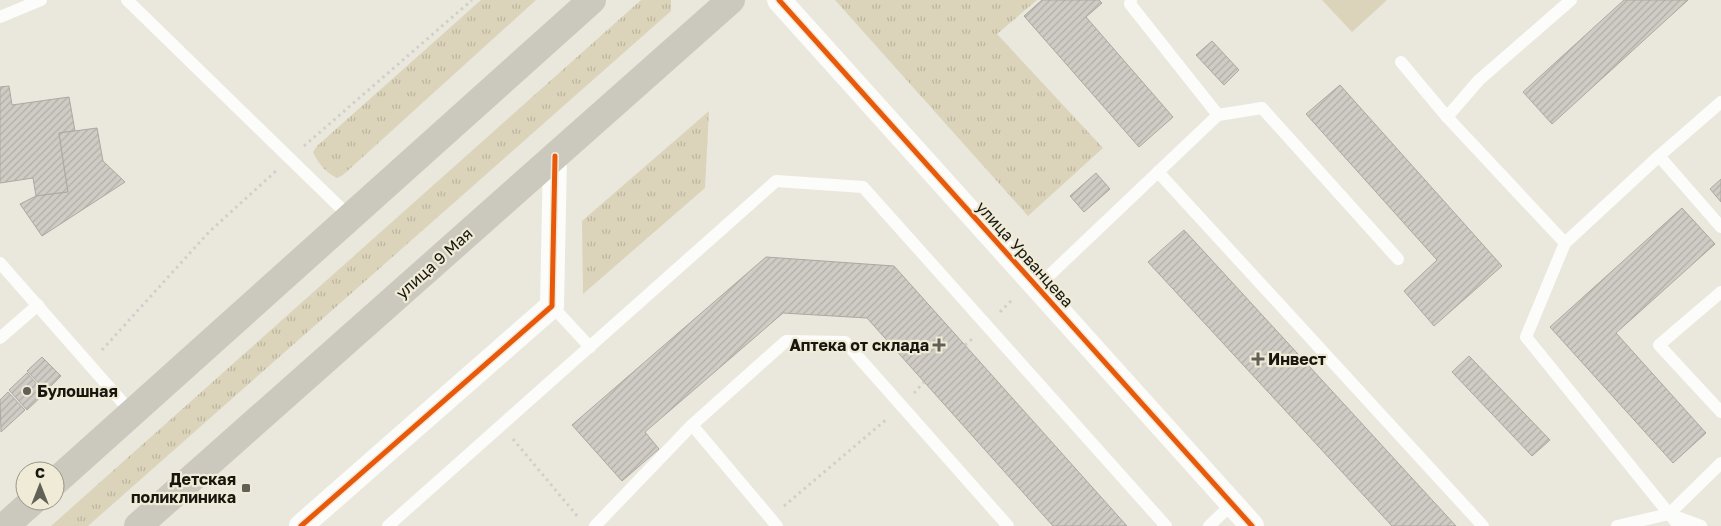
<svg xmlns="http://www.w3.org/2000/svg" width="1721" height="526" font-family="'Golos Text',sans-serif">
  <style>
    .grass { fill: url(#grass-tufts) }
    .park { fill: #dbd4ba }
    .building { fill: url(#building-hatch); stroke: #aba9a0 }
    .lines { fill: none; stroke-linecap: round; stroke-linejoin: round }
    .path { stroke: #d0cfcc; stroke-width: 3; stroke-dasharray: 2.5 4; stroke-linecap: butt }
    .service { stroke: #fcfcfa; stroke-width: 12 }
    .minor { stroke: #fcfcfa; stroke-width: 24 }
    .primary { stroke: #cbc9be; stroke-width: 28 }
    .cycleway-casing { stroke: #f0ebd7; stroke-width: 8 }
    .cycleway { stroke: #e8590c; stroke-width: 5 }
    .poi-dot { fill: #616057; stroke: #f0ebd7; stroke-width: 2 }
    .labels { text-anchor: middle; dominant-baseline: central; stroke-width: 4.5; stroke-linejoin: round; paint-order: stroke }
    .street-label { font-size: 16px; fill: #17160f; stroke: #f0ebd7 }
    .poi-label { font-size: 16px; font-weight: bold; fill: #17160f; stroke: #f0ebd7; text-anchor: end }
  </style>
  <defs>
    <pattern id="grass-tufts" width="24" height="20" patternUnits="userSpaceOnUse" patternTransform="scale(1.25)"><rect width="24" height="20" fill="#dbd4ba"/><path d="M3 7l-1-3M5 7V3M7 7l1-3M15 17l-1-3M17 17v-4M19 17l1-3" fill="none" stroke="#bbb59f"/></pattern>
    <pattern id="building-hatch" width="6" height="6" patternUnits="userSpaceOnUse" patternTransform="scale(1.25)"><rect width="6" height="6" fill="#ceccc4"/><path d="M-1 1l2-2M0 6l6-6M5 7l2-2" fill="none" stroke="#b0aea7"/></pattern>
  </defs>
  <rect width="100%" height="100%" fill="#eae8dd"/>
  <g class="grass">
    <path d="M481 0H536L343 175 337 178C326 173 317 162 313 152L317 146Z"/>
    <path d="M641 0H671V11L88 526H51Z"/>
    <path d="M835 0H1037L997 34 1103 148 1028 216Z"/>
    <path d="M709 111 705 188 583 294 582 221Z"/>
  </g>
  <path class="park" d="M1322 0H1387L1352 32Z"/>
  <g class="building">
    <path d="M1042 0H1099L1102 3 1086 17 1173 117 1139 147 1024 16Z"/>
    <path d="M1624 0H1688L1552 124 1523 92Z"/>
    <path d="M1212 41 1239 70 1224 85 1196 55Z"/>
    <path d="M1340 85 1502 266 1434 326 1404 291 1437 260 1306 114Z"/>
    <path d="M9 86 12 105 69 97 75 131 59 133 68 192 36 196 33 178 0 183V87Z"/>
    <path d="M97 128 103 161 125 182 42 236 20 204 36 196 68 192 59 133Z"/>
    <path d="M1096 173 1110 189 1084 212 1070 196Z"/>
    <path d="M1721 179V202L1710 189Z"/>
    <path d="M1682 208 1715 244 1616 333 1706 433 1673 463 1550 327Z"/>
    <path d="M1184 230 1456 526H1392L1148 262Z"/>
    <path d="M766 257 894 266 1127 526H1053L867 318 783 313 645 432 659 449 622 481 572 425Z"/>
    <path d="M1469 356 1550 440 1532 456 1452 372Z"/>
    <path d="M42 357 61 376 46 391 27 371Z"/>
    <path d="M27 373 45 393 27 410 9 390Z"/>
    <path d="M8 392 25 410 1 432 0 400Z"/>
  </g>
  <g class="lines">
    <g class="path">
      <path d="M304 146 472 0"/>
      <path d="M1000 312 1013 299"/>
      <path d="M965 345 972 339"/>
      <path d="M102 350 209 232 277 170"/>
      <path d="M914 393 924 382"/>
      <path d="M513 439 578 517"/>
      <path d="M784 506 888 418"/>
    </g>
    <g class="service">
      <path d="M127 0 350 217"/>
      <path d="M1131 0 1130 4 1218 115 1262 108 1398 259"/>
      <path d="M0 17 41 0"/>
      <path d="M1401 62 1447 117 1565 243 1526 337 1679 526"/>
      <path d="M1447 117 1479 80 1571 0"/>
      <path d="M1659 156 1721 227"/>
      <path d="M1158 172 1483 526"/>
      <path d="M1565 243 1659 156 1721 102"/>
      <path d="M0 263 131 412"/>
      <path d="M1037 287 1218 115"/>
      <path d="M1721 292 1659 345 1721 412"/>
      <path d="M552 306 590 347"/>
      <path d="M0 338 38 305"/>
      <path d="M692 425 777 526"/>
      <path d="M1671 515 1701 526"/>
      <path d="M388 526 776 181 863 187 1166 526"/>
      <path d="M595 526 692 425 786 341 845 342 1008 526"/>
      <path d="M1209 526 1232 504"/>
      <path d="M1617 526 1669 514 1721 463"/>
    </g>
    <g class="minor">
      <path d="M779 0 1252 526"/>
      <path d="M301 526 552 306 555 156"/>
    </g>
    <g class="primary">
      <path d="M55 482 592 0"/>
      <path d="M5 526 33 501"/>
      <path d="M138 526 731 0"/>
    </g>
    <defs>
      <g id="cycleway">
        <path d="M779 0 1252 526"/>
        <path d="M301 526 552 306 555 156"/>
      </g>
    </defs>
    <use href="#cycleway" class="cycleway-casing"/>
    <use href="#cycleway" class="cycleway"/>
  </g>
  <g class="poi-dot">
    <path d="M936.5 337.5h5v5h5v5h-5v5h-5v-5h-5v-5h5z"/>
    <path d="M1255.5 351.5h5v5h5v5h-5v5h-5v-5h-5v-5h5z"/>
    <circle cx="27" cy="391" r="5"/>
    <rect x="241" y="483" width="10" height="10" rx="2.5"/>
  </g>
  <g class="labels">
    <g class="street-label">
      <text transform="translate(1025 254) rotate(48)">улица Урванцева</text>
      <text transform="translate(434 263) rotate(-42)">улица 9 Мая</text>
    </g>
    <g class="poi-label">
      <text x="929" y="345">Аптека от склада</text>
      <text x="1268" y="359" text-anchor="start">Инвест</text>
      <text x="37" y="391" text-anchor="start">Булошная</text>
      <text x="236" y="479">Детская<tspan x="236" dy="18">поликлиника</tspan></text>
    </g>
  </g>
  <g transform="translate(40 486)"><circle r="24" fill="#f0ebd7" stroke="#999687"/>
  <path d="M0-4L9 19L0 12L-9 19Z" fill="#616057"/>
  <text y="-8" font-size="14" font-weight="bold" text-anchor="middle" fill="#17160f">С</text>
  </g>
</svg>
